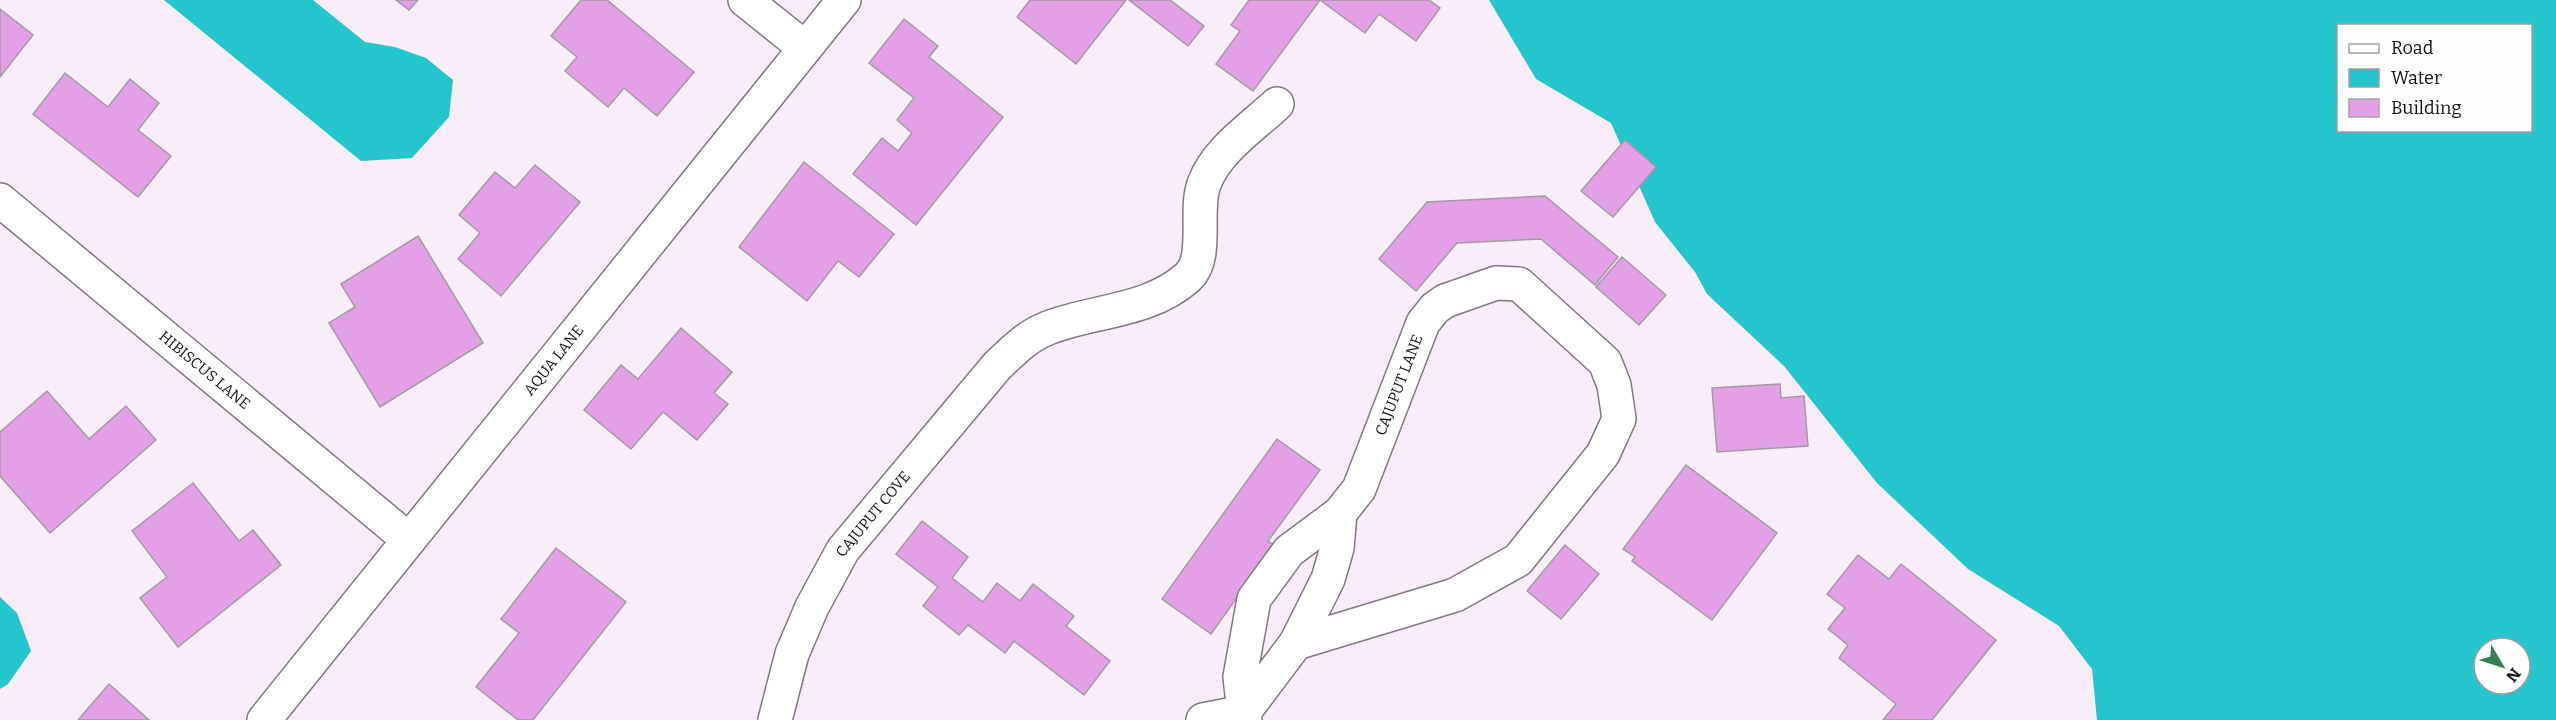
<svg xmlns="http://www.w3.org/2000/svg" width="2556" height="720" font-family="Bitter,serif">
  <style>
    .water { fill: #24c5cc; fill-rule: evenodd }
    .building { fill: #e3a0e7; stroke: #a499a4; stroke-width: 1.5 }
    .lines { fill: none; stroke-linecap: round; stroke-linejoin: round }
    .minor-casing { stroke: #827882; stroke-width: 36 }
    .minor { stroke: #fff; stroke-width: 33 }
    .labels { text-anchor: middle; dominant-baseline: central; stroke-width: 4.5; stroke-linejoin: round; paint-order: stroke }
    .street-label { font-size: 15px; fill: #151115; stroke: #fefefe }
  </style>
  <rect width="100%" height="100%" fill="#f8edf9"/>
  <g class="water">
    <path d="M164 0H313L365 42 395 47 426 58 453 80 449 117 412 158 361 161Z"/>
    <path d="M1489 0H2556V720H2097L2092 669 2059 626 1968 569 1877 483 1784 366 1707 294 1695 272 1655 222 1611 123 1536 79ZM2338 26H2530V130H2338ZM2484 648H2520V684H2484Z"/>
    <path d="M0 597 17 613 31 651 8 684 0 689Z"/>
  </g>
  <g class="building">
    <path d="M396 0H418L409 10Z"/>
    <path d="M581 0H607L694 72 657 116 624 88 608 107 565 71 577 57 551 36Z"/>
    <path d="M1030 0H1126L1076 64 1017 17Z"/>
    <path d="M1129 0H1170L1204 26 1188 46Z"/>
    <path d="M1249 0H1320L1253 91 1216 64 1240 31 1231 25Z"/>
    <path d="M1320 0H1429L1440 8 1416 41 1379 14 1365 33Z"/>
    <path d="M0 9 33 35 0 77Z"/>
    <path d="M904 19 938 46 929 57 1003 117 916 225 853 174 882 138 898 151 912 133 897 120 914 98 869 63Z"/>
    <path d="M65 73 108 107 130 79 159 103 138 130 171 156 138 197 33 114Z"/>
    <path d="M1625 140 1656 167 1613 217 1581 191Z"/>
    <path d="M804 162 894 234 859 277 838 261 807 301 739 247Z"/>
    <path d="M535 165 580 202 501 296 458 259 480 233 459 215 495 172 515 188Z"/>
    <path d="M1545 196 1618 257 1595 285 1541 239 1457 243 1416 291 1379 259 1427 202Z"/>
    <path d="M418 236 483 343 380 407 329 323 355 307 341 284Z"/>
    <path d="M1622 257 1666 295 1639 325 1596 287Z"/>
    <path d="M681 328 732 372 714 393 728 404 697 440 663 412 631 449 584 410 621 365 638 379Z"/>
    <path d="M1780 384 1781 398 1804 396 1808 446 1717 452 1712 388Z"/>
    <path d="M47 391 89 439 126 406 156 440 50 533 0 476V432Z"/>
    <path d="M1277 439 1320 470 1268 541 1283 551 1258 568 1211 634 1162 599Z"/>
    <path d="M1686 465 1777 533 1712 620 1632 561 1635 557 1623 549Z"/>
    <path d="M193 483 239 541 253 530 281 565 178 647 140 598 167 577 132 531Z"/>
    <path d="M922 521 968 557 952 578 983 602 997 583 1020 601 1033 584 1074 616 1066 626 1110 661 1084 695 1014 641 1005 653 968 625 959 635 923 606 938 587 896 554Z"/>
    <path d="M1565 545 1599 574 1561 619 1527 591Z"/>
    <path d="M556 548 626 602 533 720H518L476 687 519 633 501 619Z"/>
    <path d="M1858 555 1889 579 1901 564 1996 640 1932 720H1883L1896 704 1839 658 1848 645 1828 629 1845 608 1827 594Z"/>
    <path d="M109 684 149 720H78Z"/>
  </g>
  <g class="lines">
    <defs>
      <g id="minor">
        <path d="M745 0 805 48"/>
        <path id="s1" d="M0 200 409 540"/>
        <path d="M1296 643 1328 579 1337 548 1340 513"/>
        <path id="s2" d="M264 720 844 0"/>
        <path id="s3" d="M775 720 792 654 812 607 843 550 997 366C1013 351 1027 336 1048 328 1094 310 1149 312 1188 277 1209 258 1194 210 1204 184 1216 151 1252 127 1277 104"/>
        <path d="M1203 720 1244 712 1296 643 1455 595 1518 560 1603 454 1619 419 1614 385 1605 362 1519 284 1496 283 1445 301 1435 308 1423 323 1359 489 1340 513 1289 551 1254 599 1240 677 1245 720"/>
      </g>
    </defs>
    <use href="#minor" class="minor-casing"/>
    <use href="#minor" class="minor"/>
  </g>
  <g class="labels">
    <g class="street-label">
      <text stroke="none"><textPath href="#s2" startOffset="462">AQUA LANE</textPath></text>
      <text stroke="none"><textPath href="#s1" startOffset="266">HIBISCUS LANE</textPath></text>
      <text transform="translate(1399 385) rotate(-69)">CAJUPUT LANE</text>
      <text stroke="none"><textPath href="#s3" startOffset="231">CAJUPUT COVE</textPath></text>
    </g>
  </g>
  <rect x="2337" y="24" width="195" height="108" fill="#fefefe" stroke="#a19fa1" stroke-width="1.5"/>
  <rect x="2349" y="44" width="30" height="9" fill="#ffffff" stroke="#a19fa1" stroke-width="1.5"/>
  <text x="2391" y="54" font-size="18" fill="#151115">Road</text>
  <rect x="2349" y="69" width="30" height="18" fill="#24c5cc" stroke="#a19fa1" stroke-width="1.5"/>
  <text x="2391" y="84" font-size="18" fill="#151115">Water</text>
  <rect x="2349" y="99" width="30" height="18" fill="#e3a0e7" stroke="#a19fa1" stroke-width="1.5"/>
  <text x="2391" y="114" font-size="18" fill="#151115">Building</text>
  <g transform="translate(2502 666) rotate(129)"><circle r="28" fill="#fefefe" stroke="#a19fa1" stroke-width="1.5"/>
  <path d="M0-4.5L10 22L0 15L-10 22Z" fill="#338252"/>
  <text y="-9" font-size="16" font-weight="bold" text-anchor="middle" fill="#151115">N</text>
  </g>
</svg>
